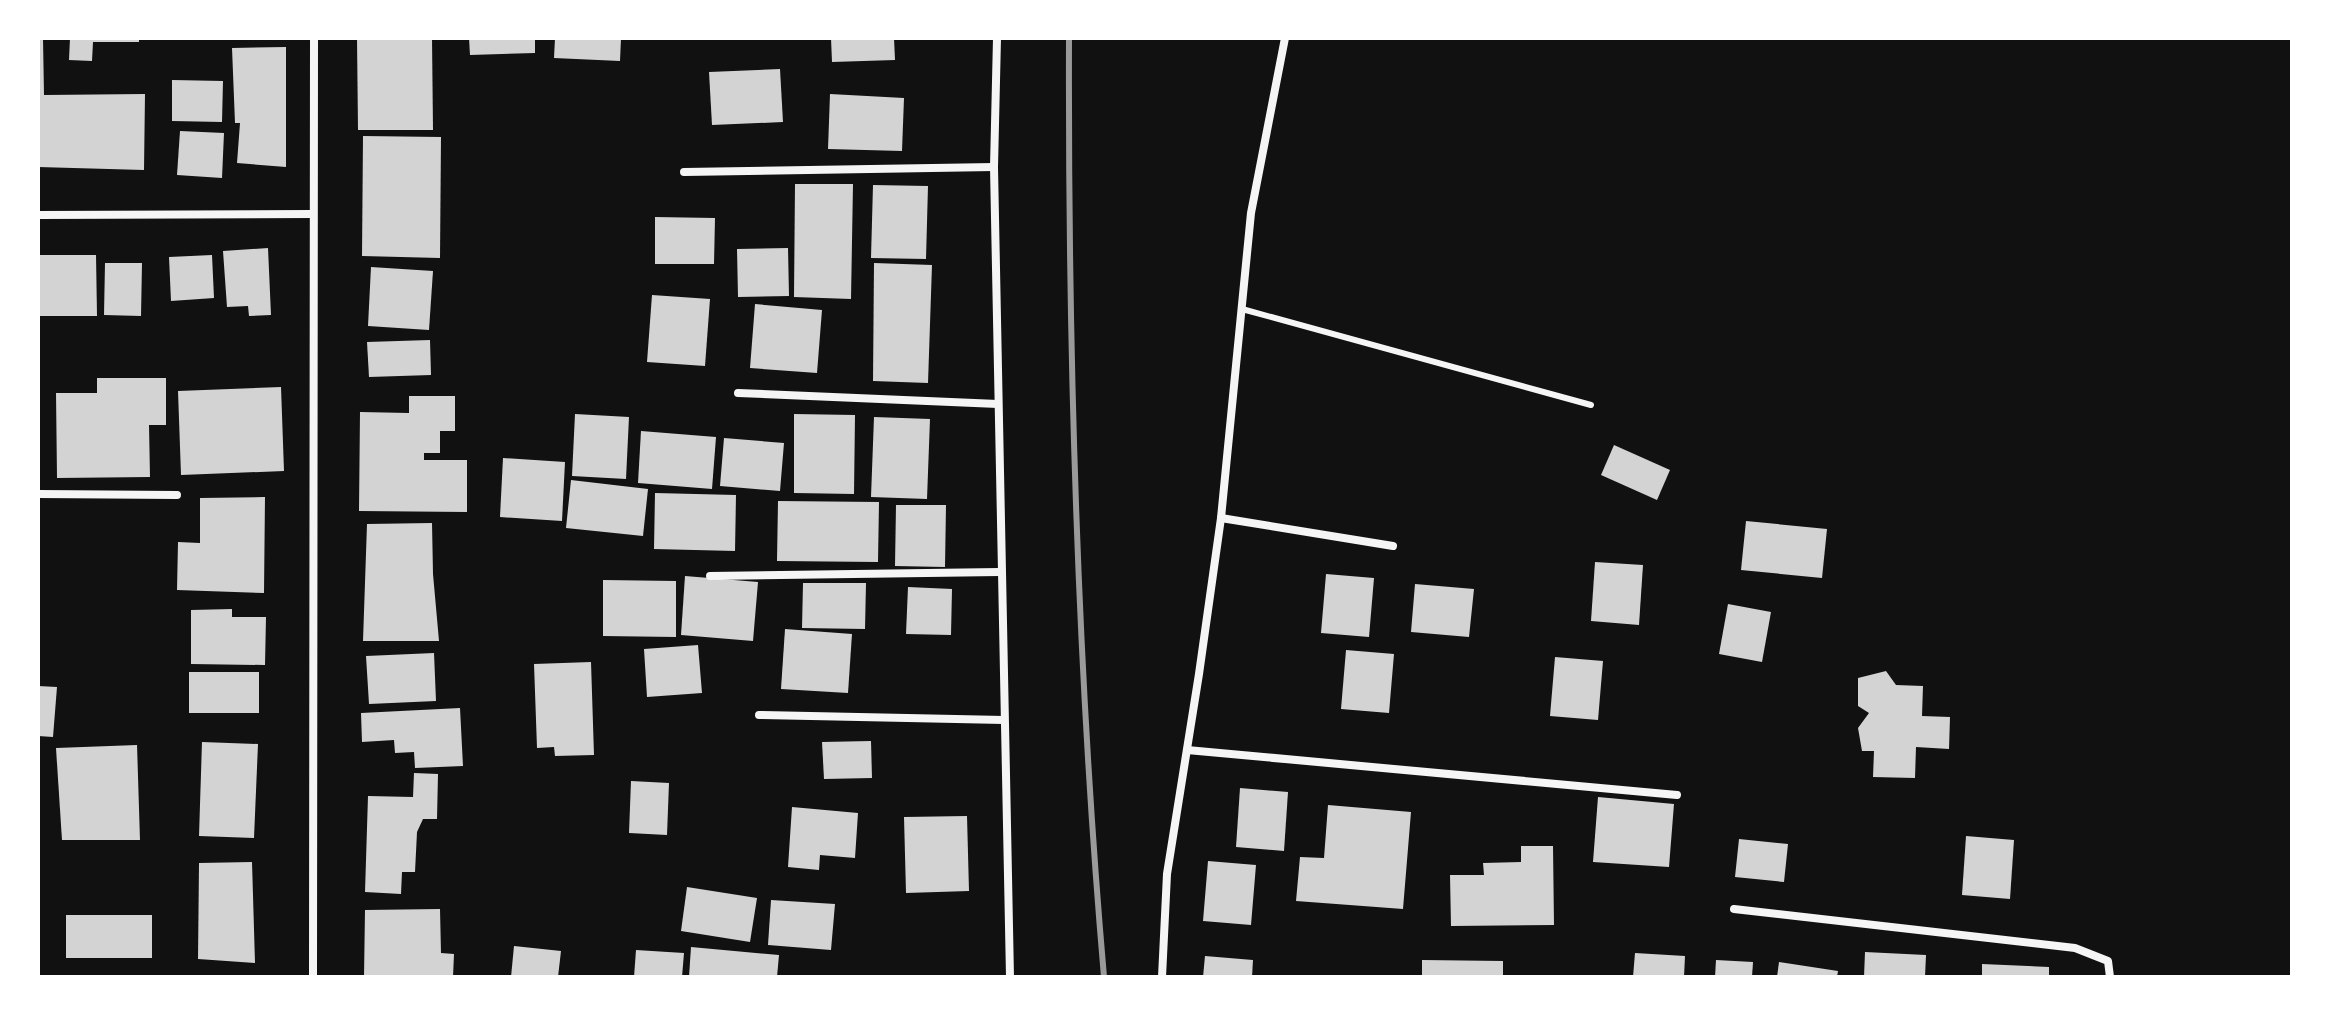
<svg xmlns="http://www.w3.org/2000/svg" width="2330" height="1015" font-family="'DejaVu Sans',sans-serif">
  <style>
    .building { fill: #d3d3d3 }
    .lines { fill: none; stroke-linecap: round; stroke-linejoin: round }
    .service { stroke: #f5f5f5; stroke-width: 6 }
    .minor { stroke: #f5f5f5; stroke-width: 8 }
    .rail { stroke: #9a9a9a; stroke-width: 6 }
  </style>
  <rect width="100%" height="100%" fill="#111"/>
  <g class="building">
    <path d="M38 38H43L44 95 145 94 144 170 38 167Z"/>
    <path d="M70 38H139V42H93L92 61 69 60Z"/>
    <path d="M357 38H432L433 130H358Z"/>
    <path d="M469 38H535V53L470 55Z"/>
    <path d="M555 38H621L620 61 554 58Z"/>
    <path d="M831 38H894L895 60 832 62Z"/>
    <path d="M286 47V167L237 163 240 123H235L232 48Z"/>
    <path d="M780 69 783 122 712 125 709 72Z"/>
    <path d="M172 80 223 81 222 122 172 121Z"/>
    <path d="M830 94 904 98 902 151 828 149Z"/>
    <path d="M180 131 224 133 222 178 177 175Z"/>
    <path d="M363 136 441 137 440 258 362 256Z"/>
    <path d="M795 184H853L851 299 794 297Z"/>
    <path d="M873 185 928 186 926 259 871 258Z"/>
    <path d="M655 217 715 218 714 264H655Z"/>
    <path d="M268 248 271 315 249 316 248 306 227 307 223 251Z"/>
    <path d="M788 248 789 296 738 297 737 249Z"/>
    <path d="M38 255H96L97 316H38Z"/>
    <path d="M212 255 214 298 171 301 169 257Z"/>
    <path d="M105 263H142L141 316 104 315Z"/>
    <path d="M874 263 932 265 928 383 873 381Z"/>
    <path d="M371 267 433 271 429 330 368 326Z"/>
    <path d="M652 295 710 299 705 366 647 362Z"/>
    <path d="M755 304 822 310 817 373 750 368Z"/>
    <path d="M430 340 431 375 369 377 367 342Z"/>
    <path d="M97 378H166V425H149L150 477 57 478 56 393H97Z"/>
    <path d="M281 387 284 471 181 475 178 391Z"/>
    <path d="M409 396H455V431H440V453H424V460H467V512L359 511 360 412 409 413Z"/>
    <path d="M575 414 629 417 626 479 572 476Z"/>
    <path d="M794 414 855 415 854 494 794 493Z"/>
    <path d="M874 417 930 419 927 499 871 497Z"/>
    <path d="M641 431 716 437 712 489 638 483Z"/>
    <path d="M724 438 784 443 780 491 720 486Z"/>
    <path d="M1614 445 1670 470 1657 500 1601 475Z"/>
    <path d="M503 458 565 462 562 521 500 517Z"/>
    <path d="M571 480 648 489 643 536 566 528Z"/>
    <path d="M655 493 736 495 735 551 654 549Z"/>
    <path d="M265 497 264 593 177 590 178 542 200 543V498Z"/>
    <path d="M778 501 879 502 878 562 777 561Z"/>
    <path d="M896 505H946L945 567 895 566Z"/>
    <path d="M1746 521 1827 529 1822 578 1741 570Z"/>
    <path d="M432 523 433 574 439 641H363L367 524Z"/>
    <path d="M1595 562 1643 565 1639 625 1591 621Z"/>
    <path d="M1326 574 1374 578 1369 637 1321 633Z"/>
    <path d="M685 576 758 582 753 641 681 635Z"/>
    <path d="M603 580 676 581V637L603 636Z"/>
    <path d="M803 583H866L865 629 802 628Z"/>
    <path d="M1415 584 1474 589 1469 637 1411 632Z"/>
    <path d="M908 587 952 589 951 635 906 634Z"/>
    <path d="M1728 604 1771 612 1762 662 1719 654Z"/>
    <path d="M232 609V617H266L265 665 191 664V610Z"/>
    <path d="M785 629 852 634 848 693 781 689Z"/>
    <path d="M698 645 702 693 647 697 644 649Z"/>
    <path d="M1346 650 1394 654 1389 713 1341 709Z"/>
    <path d="M434 653 436 701 369 704 366 656Z"/>
    <path d="M1555 657 1603 661 1598 720 1550 716Z"/>
    <path d="M591 662 594 755 555 756 554 747 537 748 534 664Z"/>
    <path d="M1886 671 1896 685 1923 686 1922 716 1950 717 1949 749 1916 747 1915 778 1873 777 1874 751H1862L1858 728 1869 713 1858 706V678Z"/>
    <rect x="189" y="672" width="70" height="41"/>
    <path d="M38 686 57 687 53 737 38 736Z"/>
    <path d="M460 708 463 766 415 768 414 752 395 753 394 740 362 742 361 713Z"/>
    <path d="M871 741 872 778 824 779 822 742Z"/>
    <path d="M202 742 258 744 254 838 199 836Z"/>
    <path d="M137 745 140 840H62L56 748Z"/>
    <path d="M414 773 438 774 437 819H423L417 832 415 872H402L401 894 365 892 368 796 413 797Z"/>
    <path d="M631 781 669 783 667 835 629 833Z"/>
    <path d="M1240 788 1288 792 1284 851 1236 847Z"/>
    <path d="M1598 797 1674 804 1669 867 1593 862Z"/>
    <path d="M1328 805 1411 812 1403 909 1296 901 1300 857 1324 858Z"/>
    <path d="M792 807 858 813 855 858 820 855 819 870 788 867Z"/>
    <path d="M967 816 969 891 906 893 904 817Z"/>
    <path d="M1966 836 2014 840 2010 899 1962 895Z"/>
    <path d="M1739 839 1788 844 1784 882 1735 877Z"/>
    <path d="M1521 846H1553L1554 925 1451 926 1450 875H1484L1483 863 1521 862Z"/>
    <path d="M1208 861 1256 865 1251 925 1203 921Z"/>
    <path d="M252 862 255 963 198 959 199 863Z"/>
    <path d="M687 887 757 898 750 942 681 931Z"/>
    <path d="M771 900 835 904 831 950 768 945Z"/>
    <path d="M440 909 441 953 454 954 453 977H364L365 910Z"/>
    <rect x="66" y="915" width="86" height="43"/>
    <path d="M514 946 561 951 558 977H511Z"/>
    <path d="M691 947 779 955 777 977H689Z"/>
    <path d="M636 950 684 953 682 977H634Z"/>
    <path d="M1865 952 1926 955 1925 977H1864Z"/>
    <path d="M1635 953 1685 956 1684 977H1633Z"/>
    <path d="M1205 956 1253 960 1252 977H1203Z"/>
    <path d="M1422 960 1503 961V977H1422Z"/>
    <path d="M1716 960 1753 962 1752 977H1715Z"/>
    <path d="M1779 962 1838 971 1837 977H1777Z"/>
    <path d="M1982 964 2049 967V977H1982Z"/>
  </g>
  <g class="lines">
    <path class="service" d="M1242 309 1591 405"/>
    <g class="minor">
      <path d="M997 38 994 167 1010 977"/>
      <path d="M684 172 994 167"/>
      <path d="M38 215 313 214"/>
      <path d="M738 393 998 404"/>
      <path d="M38 494 177 495"/>
      <path d="M1221 518 1393 546"/>
      <path d="M710 576 1000 572"/>
      <path d="M759 715 1004 720"/>
      <path d="M1187 750 1677 795"/>
      <path d="M1734 909 2075 948 2108 961 2110 977"/>
      <path d="M313 977 314 38"/>
      <path d="M1162 977 1167 874 1199 674 1221 518 1251 213 1285 38"/>
    </g>
    <path class="rail" d="M1069 38C1068 351 1077 665 1104 977"/>
  </g>
  <rect width="2330" height="1015" fill="none" stroke="#ffffff" stroke-width="80"/>
</svg>
